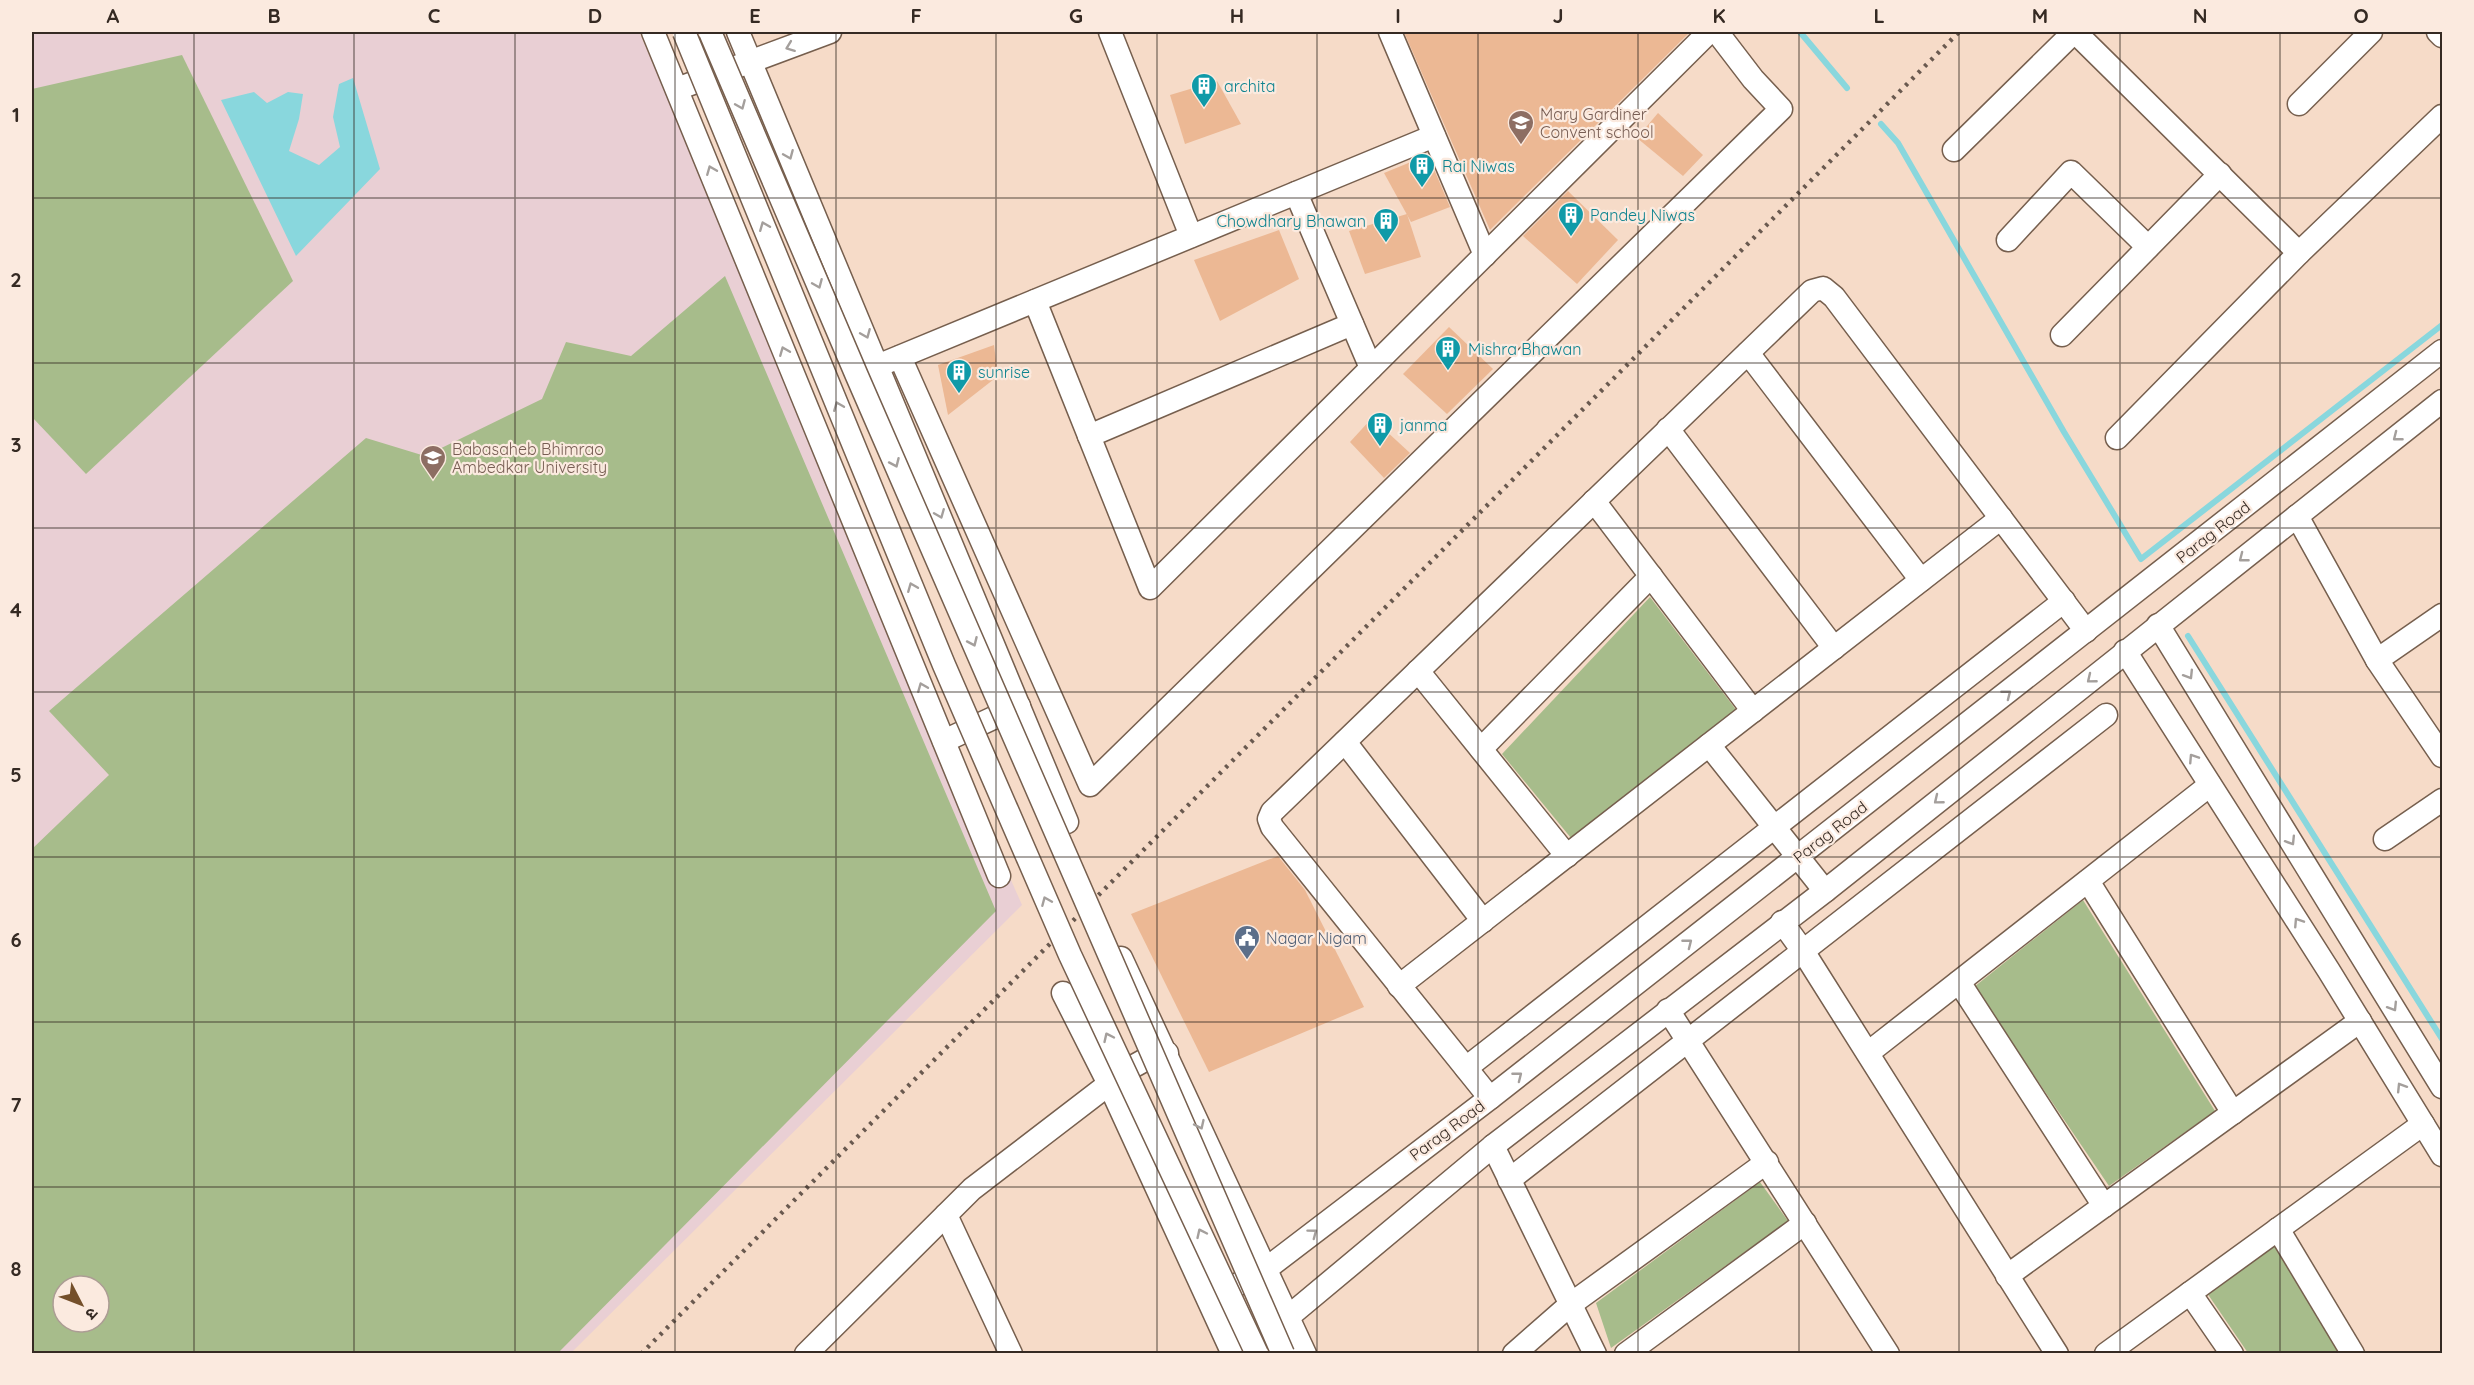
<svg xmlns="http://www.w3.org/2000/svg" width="2474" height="1385" font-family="Quicksand,'Noto Sans Devanagari',sans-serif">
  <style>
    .education { fill: #e9cfd4; fill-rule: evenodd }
    .green { fill: #a7bc8b; fill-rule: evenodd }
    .water { fill: #89d7dd }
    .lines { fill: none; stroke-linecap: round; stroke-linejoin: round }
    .stream { stroke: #89d7dd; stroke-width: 6 }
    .building { fill: #ecb894 }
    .minor-casing { stroke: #765f4e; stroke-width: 25 }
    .minor { stroke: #fff; stroke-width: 22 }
    .rail { stroke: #69594f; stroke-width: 4.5; stroke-dasharray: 3 6; stroke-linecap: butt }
    .minor-bridge-casing { stroke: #765f4e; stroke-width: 25; stroke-linecap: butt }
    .minor-bridge { stroke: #fff; stroke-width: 22 }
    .oneway { stroke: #a49f9c }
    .grid { fill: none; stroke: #352a23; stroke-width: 1.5; stroke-opacity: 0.55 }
    .labels { text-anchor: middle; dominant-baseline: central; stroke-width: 4.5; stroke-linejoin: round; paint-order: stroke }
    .culture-label { font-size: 16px; fill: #0d838f; stroke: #fbeadf; text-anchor: start }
    .education-label { font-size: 16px; fill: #785e54; stroke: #fbeadf; text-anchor: start }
    .street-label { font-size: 16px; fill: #352a23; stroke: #fbeadf }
    .service-label { font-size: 16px; fill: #4e5e75; stroke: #fbeadf; text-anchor: start }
    .neatline { fill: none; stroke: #352a23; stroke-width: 2 }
    .grid-label { font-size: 20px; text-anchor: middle; font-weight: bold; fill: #352a23 }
  </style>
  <rect width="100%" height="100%" fill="#f6dbc8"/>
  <path class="education" d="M32 32H639L1022 905 571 1353H32ZM63 1286H99V1322H63Z"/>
  <g class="green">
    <path d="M182 55 293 281 86 474 32 417V89Z"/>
    <path d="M725 276 996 911 558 1353H32V849L109 775 49 711 366 438 425 456 542 399 566 342 631 356ZM63 1286H99V1322H63Z"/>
    <path d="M1650 597 1737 711 1571 838 1502 754Z"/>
    <path d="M2083 900 2215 1111 2109 1186 1974 987Z"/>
    <path d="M1760 1182 1788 1221 1611 1348 1596 1303Z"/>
    <path d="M2275 1246 2340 1353H2248L2207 1293Z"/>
  </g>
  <path class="water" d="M353 78 380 169 296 256 221 100 254 92 267 103 288 92 303 94 299 119 289 151 319 165 340 147 333 117 339 84Z"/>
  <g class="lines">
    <g class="stream">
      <path d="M1800 32 1847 88"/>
      <path d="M1881 124 1898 143 2064 432 2141 559 2442 325"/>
      <path d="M2188 636 2442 1039"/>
    </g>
  </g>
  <g class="building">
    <path d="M1404 32H1690L1490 230Z"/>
    <path d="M1217 81 1241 124 1185 144 1170 95Z"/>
    <path d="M1658 113 1703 155 1683 176 1637 138Z"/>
    <path d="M1428 155 1450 207 1411 222 1384 173Z"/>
    <path d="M1568 191 1618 240 1577 284 1523 236Z"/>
    <path d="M1407 214 1421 257 1365 274 1349 231Z"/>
    <path d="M1279 230 1299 279 1220 321 1194 260Z"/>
    <path d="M1449 327 1493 369 1447 414 1403 374Z"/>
    <path d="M994 345 998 376 948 415 938 365Z"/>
    <path d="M1372 418 1410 453 1384 478 1350 442Z"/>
    <path d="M1278 856 1305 890 1364 1007 1209 1072 1131 914Z"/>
  </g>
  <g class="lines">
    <defs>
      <g id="minor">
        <path d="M653 32 999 876"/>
        <path d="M738 32 1067 822"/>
        <path d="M1110 32 1191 236"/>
        <path d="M1390 32 1485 255"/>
        <path d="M2075 32 2299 253"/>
        <path d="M2438 32 2442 36"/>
        <path d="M677 89 830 32"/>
        <path d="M2299 104 2371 32"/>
        <path d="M1954 150 2074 32"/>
        <path d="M1296 193 1371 368"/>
        <path d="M2008 240 2071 172 2148 247"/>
        <path d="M1035 301 1150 588 1709 32"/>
        <path d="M2062 335 2220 174"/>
        <path d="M1748 353 1921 580"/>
        <path d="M900 357 1090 785 1781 109 1753 79 1717 32"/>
        <path d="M887 362 1434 136"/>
        <path d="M1668 429 1834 648"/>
        <path d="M1089 436 1352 324"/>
        <path d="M2117 438 2299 253 2442 116"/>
        <path d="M1594 501 1753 711"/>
        <path d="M2297 516 2377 660 2442 756"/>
        <path d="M2158 625 2442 1087"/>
        <path d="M2125 651 2329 971 2442 1155"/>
        <path d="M2377 660 2442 615"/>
        <path d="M1418 671 1567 856"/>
        <path d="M944 741 1019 706"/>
        <path d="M1345 742 1483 921"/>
        <path d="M1709 745 1825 891"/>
        <path d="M1481 749 1651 576"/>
        <path d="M2385 839 2442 800"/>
        <path d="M2088 881 2233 1113"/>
        <path d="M1782 922 1803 951 2057 1354"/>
        <path d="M1121 958 1305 1354"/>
        <path d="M1959 982 2104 1206"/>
        <path d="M1399 986 2001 518"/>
        <path d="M1063 993 1109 1084 1233 1354"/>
        <path d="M1668 1010 1888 1354"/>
        <path d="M1868 1053 2210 785"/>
        <path d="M1466 1068 2064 601"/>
        <path d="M1490 1098 1272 827 1269 819 1272 812 1812 291 1823 288 1834 297 2086 631"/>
        <path d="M1493 1146 1595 1354"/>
        <path d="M1509 1180 2106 715"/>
        <path d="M946 1215 1011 1354"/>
        <path d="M2278 1229 2353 1354"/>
        <path d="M2007 1276 2360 1021"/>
        <path d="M2190 1293 2232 1354"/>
        <path d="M1209 1300 1266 1269 1490 1098 2442 351"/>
        <path d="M806 1354 972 1189 1109 1084 1116 1076 1161 1051 1167 1053"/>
        <path d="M1235 1354 1288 1317 1493 1146 1825 891 2442 401"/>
        <path d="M1514 1354 1571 1304 1767 1162"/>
        <path d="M1626 1354 1805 1223"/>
        <path d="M2106 1354 2423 1124"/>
      </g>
    </defs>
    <use href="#minor" class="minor-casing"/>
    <use href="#minor" class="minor"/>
    <path class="rail" d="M641 1354 1959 32"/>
    <defs>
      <g id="minor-bridge">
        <path d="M684 32 944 665 1070 955 1257 1354"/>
        <path d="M710 32 857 376 1283 1354"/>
      </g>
    </defs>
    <use href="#minor-bridge" class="minor-bridge-casing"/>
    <use href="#minor-bridge" class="minor-bridge"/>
  </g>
  <defs><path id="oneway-chevron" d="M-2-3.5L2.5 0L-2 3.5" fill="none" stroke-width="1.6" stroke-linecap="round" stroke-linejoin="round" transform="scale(1.5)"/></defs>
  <g class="oneway">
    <use href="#oneway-chevron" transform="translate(790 47) rotate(159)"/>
    <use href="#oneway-chevron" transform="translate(741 105) rotate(67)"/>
    <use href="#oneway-chevron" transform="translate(789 155) rotate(67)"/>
    <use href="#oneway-chevron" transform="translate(711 170) rotate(-112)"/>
    <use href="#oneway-chevron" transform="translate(764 226) rotate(-112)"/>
    <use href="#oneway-chevron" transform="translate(818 284) rotate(67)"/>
    <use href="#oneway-chevron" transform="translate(866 334) rotate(67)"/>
    <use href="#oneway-chevron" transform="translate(784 351) rotate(-112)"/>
    <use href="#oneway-chevron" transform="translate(838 406) rotate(-112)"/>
    <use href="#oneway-chevron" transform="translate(2397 437) rotate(142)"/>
    <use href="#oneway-chevron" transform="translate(895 463) rotate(66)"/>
    <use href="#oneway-chevron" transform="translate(940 514) rotate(68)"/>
    <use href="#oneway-chevron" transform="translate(2243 558) rotate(142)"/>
    <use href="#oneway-chevron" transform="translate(912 587) rotate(-112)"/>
    <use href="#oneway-chevron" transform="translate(973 642) rotate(66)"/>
    <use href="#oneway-chevron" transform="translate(2189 675) rotate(58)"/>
    <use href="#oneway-chevron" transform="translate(2091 679) rotate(141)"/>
    <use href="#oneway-chevron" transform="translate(922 687) rotate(-112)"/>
    <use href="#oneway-chevron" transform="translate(2007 694) rotate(-38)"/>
    <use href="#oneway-chevron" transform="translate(2193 758) rotate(-123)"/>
    <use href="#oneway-chevron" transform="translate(1938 800) rotate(141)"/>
    <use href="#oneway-chevron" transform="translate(2291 841) rotate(58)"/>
    <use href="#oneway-chevron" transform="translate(1046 901) rotate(-113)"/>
    <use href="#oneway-chevron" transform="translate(2298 922) rotate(-123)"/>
    <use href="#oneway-chevron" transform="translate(1688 943) rotate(-38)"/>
    <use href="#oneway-chevron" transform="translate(2393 1007) rotate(58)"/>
    <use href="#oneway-chevron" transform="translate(1108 1037) rotate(-115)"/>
    <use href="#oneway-chevron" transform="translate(1518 1076) rotate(-38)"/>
    <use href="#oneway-chevron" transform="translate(2401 1087) rotate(-122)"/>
    <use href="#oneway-chevron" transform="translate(1200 1125) rotate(65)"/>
    <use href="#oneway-chevron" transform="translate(1201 1233) rotate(-115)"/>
    <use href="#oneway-chevron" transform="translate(1313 1233) rotate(-37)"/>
  </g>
  <path class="grid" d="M194 32V1354M354 32V1354M515 32V1354M675 32V1354M836 32V1354M996 32V1354M1157 32V1354M1317 32V1354M1478 32V1354M1638 32V1354M1799 32V1354M1959 32V1354M2120 32V1354M2280 32V1354M32 198H2442M32 363H2442M32 528H2442M32 692H2442M32 857H2442M32 1022H2442M32 1187H2442"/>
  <defs>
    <symbol id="building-pin" viewBox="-11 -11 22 30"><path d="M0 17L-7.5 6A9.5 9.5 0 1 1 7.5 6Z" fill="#0f9aa8" stroke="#fbeadf"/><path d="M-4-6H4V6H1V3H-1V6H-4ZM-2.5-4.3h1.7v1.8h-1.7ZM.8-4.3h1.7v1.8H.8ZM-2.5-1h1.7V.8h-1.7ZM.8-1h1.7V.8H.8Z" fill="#fff"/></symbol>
    <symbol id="school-pin" viewBox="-11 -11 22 30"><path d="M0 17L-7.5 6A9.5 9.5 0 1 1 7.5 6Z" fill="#8d6e63" stroke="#fbeadf"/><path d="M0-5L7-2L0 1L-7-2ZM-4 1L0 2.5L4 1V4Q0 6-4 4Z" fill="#fff"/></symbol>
    <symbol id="university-pin" viewBox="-11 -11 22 30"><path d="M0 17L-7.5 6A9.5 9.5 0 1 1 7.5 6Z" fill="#8d6e63" stroke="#fbeadf"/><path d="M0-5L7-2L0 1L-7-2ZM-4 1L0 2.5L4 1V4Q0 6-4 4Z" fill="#fff"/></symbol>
    <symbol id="civic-pin" viewBox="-11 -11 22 30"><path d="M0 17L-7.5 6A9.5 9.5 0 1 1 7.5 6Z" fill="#5c6f8a" stroke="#fbeadf"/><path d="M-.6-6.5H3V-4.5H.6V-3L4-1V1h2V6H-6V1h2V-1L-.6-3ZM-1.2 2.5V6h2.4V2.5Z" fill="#fff"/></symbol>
  </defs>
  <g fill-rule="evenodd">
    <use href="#building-pin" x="1189" y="71" width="30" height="40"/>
    <use href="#school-pin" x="1506" y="108" width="30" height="40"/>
    <use href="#building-pin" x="1407" y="151" width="30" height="40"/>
    <use href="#building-pin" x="1556" y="200" width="30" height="40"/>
    <use href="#building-pin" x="1371" y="206" width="30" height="40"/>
    <use href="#building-pin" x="1433" y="334" width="30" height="40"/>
    <use href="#building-pin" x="944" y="357" width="30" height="40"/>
    <use href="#building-pin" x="1365" y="410" width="30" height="40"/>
    <use href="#university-pin" x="418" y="443" width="30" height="40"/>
    <use href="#civic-pin" x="1232" y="923" width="30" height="40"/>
  </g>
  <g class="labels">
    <g class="culture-label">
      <text x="1224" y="86">archita</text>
      <text x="1442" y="166">Rai Niwas</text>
      <text x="1590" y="215">Pandey Niwas</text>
      <text x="1366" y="221" text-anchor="end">Chowdhary Bhawan</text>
      <text x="1468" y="349">Mishra Bhawan</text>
      <text x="978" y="372">sunrise</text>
      <text x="1400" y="425">janma</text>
    </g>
    <g class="education-label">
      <text x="1540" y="114">Mary Gardiner<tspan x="1540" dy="18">Convent school</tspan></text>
      <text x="452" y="449">Babasaheb Bhimrao<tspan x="452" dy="18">Ambedkar University</tspan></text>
    </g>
    <g class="street-label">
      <text transform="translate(2213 532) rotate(-38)">Parag Road</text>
      <text transform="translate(1830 832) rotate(-38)">Parag Road</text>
      <text transform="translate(1447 1130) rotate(-37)">Parag Road</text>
    </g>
    <g class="service-label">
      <text x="1266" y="938">Nagar Nigam</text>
    </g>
  </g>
  <rect width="2474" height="1385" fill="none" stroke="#fbeadf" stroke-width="66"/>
  <g transform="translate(81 1304) rotate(132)"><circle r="28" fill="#fbeadf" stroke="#ac9d94" stroke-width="1.5"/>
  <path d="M0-4.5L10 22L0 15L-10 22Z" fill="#744f2a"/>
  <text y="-9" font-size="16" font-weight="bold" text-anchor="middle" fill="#352a23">उ</text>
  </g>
  <rect x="33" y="33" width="2408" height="1319" class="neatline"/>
  <g class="grid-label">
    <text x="113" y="23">A</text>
    <text x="274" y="23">B</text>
    <text x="434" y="23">C</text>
    <text x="595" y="23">D</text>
    <text x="755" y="23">E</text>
    <text x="916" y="23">F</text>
    <text x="1076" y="23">G</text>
    <text x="1237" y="23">H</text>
    <text x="1398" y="23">I</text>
    <text x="1558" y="23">J</text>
    <text x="1719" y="23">K</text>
    <text x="1879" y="23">L</text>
    <text x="2040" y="23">M</text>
    <text x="2200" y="23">N</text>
    <text x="2361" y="23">O</text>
    <text x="16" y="122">1</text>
    <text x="16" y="287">2</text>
    <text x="16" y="452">3</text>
    <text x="16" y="617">4</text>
    <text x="16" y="782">5</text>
    <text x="16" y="947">6</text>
    <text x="16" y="1112">7</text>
    <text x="16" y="1276">8</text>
  </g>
</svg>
